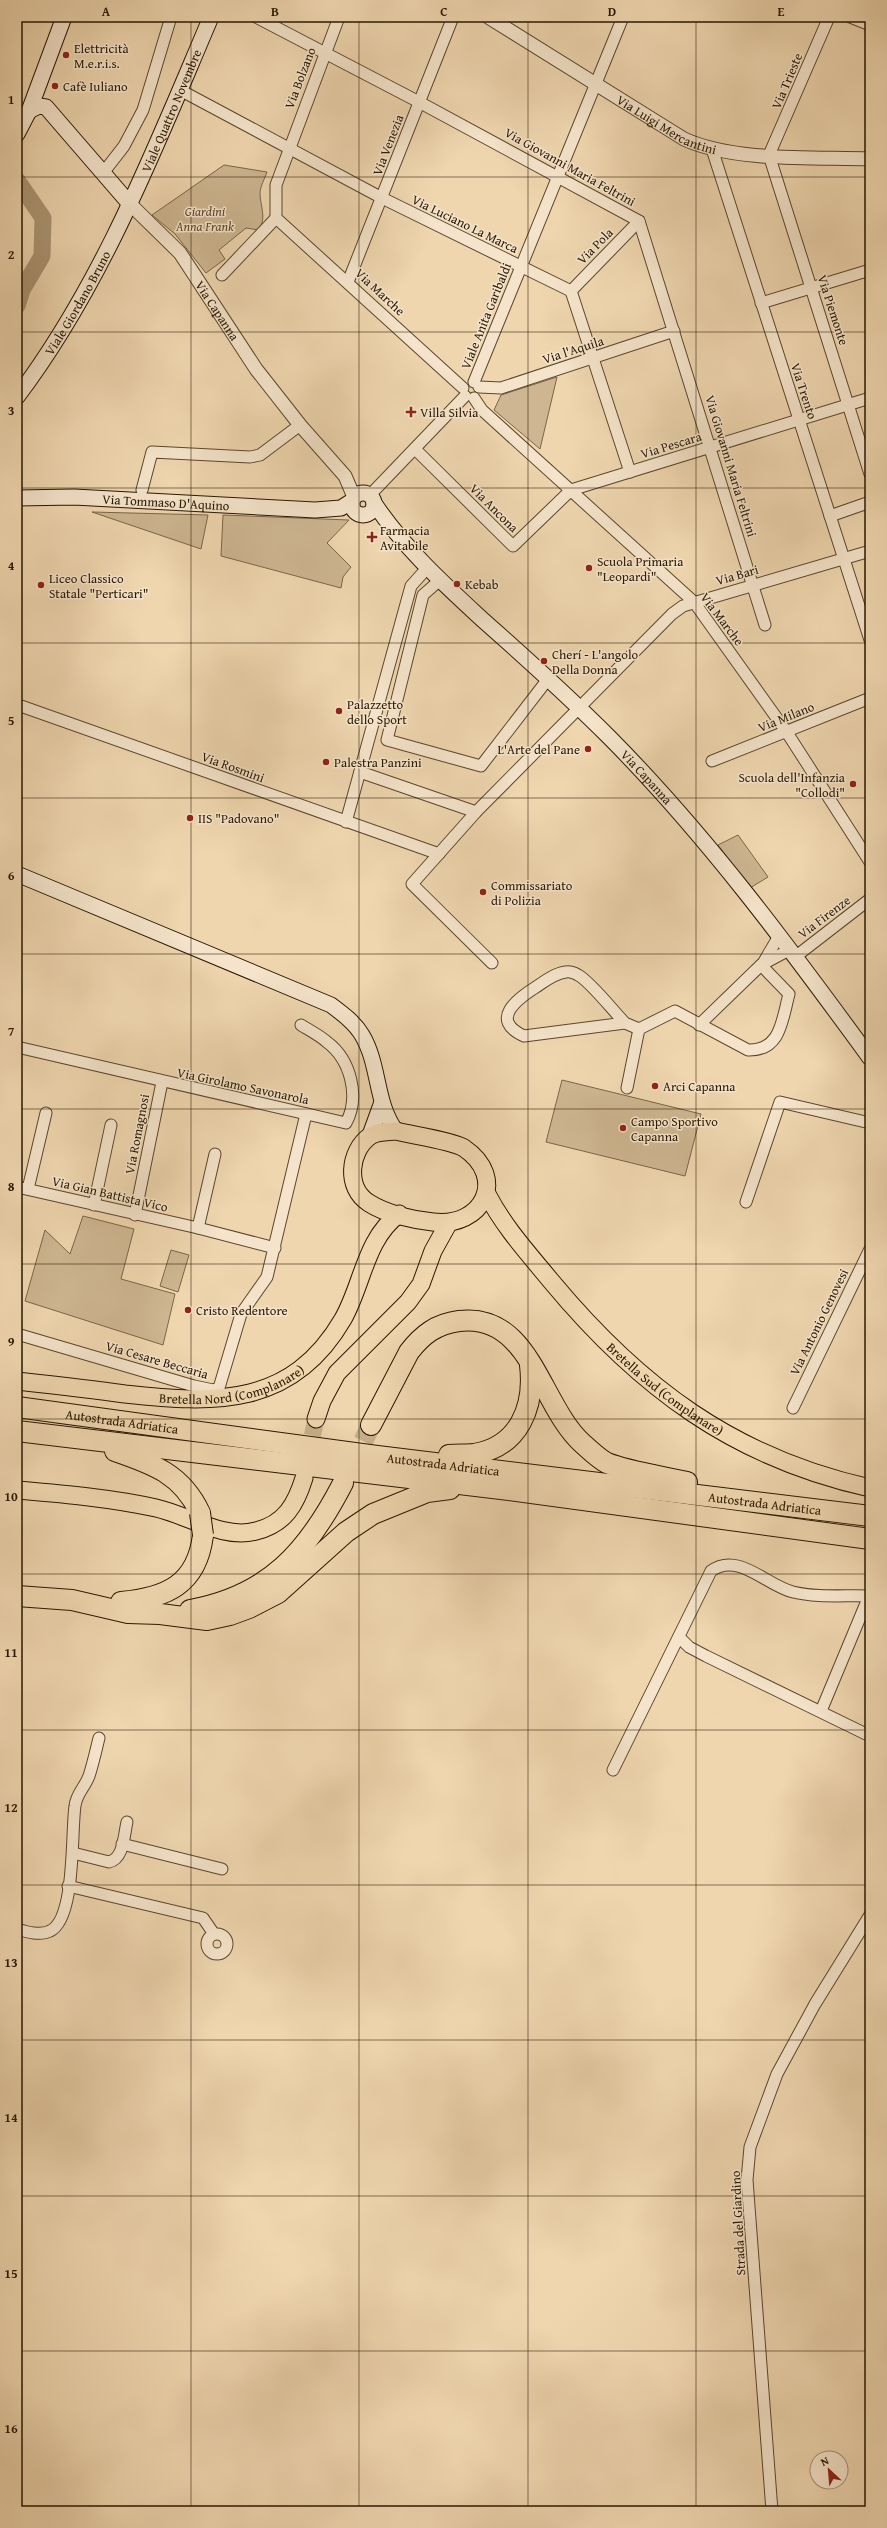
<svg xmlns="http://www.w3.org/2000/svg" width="887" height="2528" font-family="'Gentium Book Plus',serif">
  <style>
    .green { fill: #cdb691; stroke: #7a6649 }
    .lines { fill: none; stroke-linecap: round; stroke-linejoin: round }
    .river { stroke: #ab9574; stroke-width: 17 }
    .primary-tunnel { stroke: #c7b08c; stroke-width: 17; stroke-dasharray: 17 8; stroke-linecap: butt }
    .motorway-tunnel { stroke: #c7b08c; stroke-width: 20; stroke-dasharray: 20 10; stroke-linecap: butt }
    .minor-casing { stroke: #5a472c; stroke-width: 13 }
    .tertiary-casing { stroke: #5a472c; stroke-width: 15 }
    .secondary-casing { stroke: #281701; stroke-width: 17 }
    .primary-casing { stroke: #281701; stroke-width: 19 }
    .motorway-casing { stroke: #281701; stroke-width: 22 }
    .minor { stroke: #f5e4cb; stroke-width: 11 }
    .tertiary { stroke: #f5e4cb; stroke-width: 13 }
    .secondary { stroke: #f5e4cb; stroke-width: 15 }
    .primary { stroke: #efd6af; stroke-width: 17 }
    .motorway { stroke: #efd6af; stroke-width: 20 }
    .motorway-bridge-casing { stroke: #281701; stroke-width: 22; stroke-linecap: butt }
    .motorway-bridge { stroke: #efd6af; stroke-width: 20 }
    .grid { fill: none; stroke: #281701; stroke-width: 1; stroke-opacity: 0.55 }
    .poi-dot { fill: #8f2418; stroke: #f5e4cb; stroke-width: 1.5 }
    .labels { text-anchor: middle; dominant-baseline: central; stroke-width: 3; stroke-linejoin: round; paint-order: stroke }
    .poi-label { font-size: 13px; fill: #281701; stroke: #f5e4cb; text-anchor: start }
    .street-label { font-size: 13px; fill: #281701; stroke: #f5e4cb }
    .park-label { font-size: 13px; font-style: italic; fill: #5a472c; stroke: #f5e4cb }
    .neatline { fill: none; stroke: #281701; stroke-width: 1.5 }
    .grid-label { font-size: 13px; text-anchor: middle; font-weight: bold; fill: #281701 }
  </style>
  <rect width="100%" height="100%" fill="#efd6af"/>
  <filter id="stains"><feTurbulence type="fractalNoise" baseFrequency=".005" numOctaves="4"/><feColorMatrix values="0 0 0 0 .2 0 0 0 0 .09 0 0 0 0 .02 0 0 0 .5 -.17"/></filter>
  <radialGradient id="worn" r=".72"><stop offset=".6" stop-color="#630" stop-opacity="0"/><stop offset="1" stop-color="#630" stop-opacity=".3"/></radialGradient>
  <g class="green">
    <path d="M224 165 267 172C265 178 260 187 260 193 260 206 267 217 259 230L246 228 219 250 225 259 206 273 175 234 152 215Z"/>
    <path d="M557 377 540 449 494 410 501 395Z"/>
    <path d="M92 512 208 515 201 549Z"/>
    <path d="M223 515 349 520 327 543 351 567 343 577 341 588 221 556Z"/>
    <path d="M738 835 768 877 750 888 718 845Z"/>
    <path d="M562 1080 701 1114 685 1176 546 1142Z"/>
    <path d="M83 1216 134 1229 121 1279 175 1294 163 1345 25 1301 45 1230 70 1254Z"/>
    <path d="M171 1250 189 1255 178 1292 160 1286Z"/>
  </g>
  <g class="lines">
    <path class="river" d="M17 180 43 218 42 256 22 290 17 306"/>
    <path class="primary-tunnel" d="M307 1460 316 1419"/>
    <path class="motorway-tunnel" d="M350 1468 371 1425"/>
    <defs>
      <g id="minor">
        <path d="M256 17 419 102 639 221 765 625"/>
        <path d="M339 17 276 185V218L463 388"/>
        <path d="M829 17 769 155 870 474"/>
        <path d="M850 17 870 25"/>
        <path d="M180 90 382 198 571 291 630 472"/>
        <path d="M712 149 870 640"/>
        <path d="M103 173 124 146 143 110 171 17"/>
        <path d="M222 275 276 218"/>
        <path d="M348 282 453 17"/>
        <path d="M571 291 639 221"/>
        <path d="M761 303 870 270"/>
        <path d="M474 382 623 17"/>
        <path d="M479 387 501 388 674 331"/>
        <path d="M474 398 482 410 694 602 786 731 870 862"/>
        <path d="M415 449 513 546 571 490 870 398"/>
        <path d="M142 490 152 452 250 457 260 455 300 425"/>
        <path d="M370 495 465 396"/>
        <path d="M830 516 870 502"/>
        <path d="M440 580 423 595 387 740 481 766 548 679"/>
        <path d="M18 705 439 854"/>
        <path d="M712 761 870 698"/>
        <path d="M360 772 476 812"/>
        <path d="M346 822 411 586 428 567"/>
        <path d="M795 957 870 899"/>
        <path d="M492 963 412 884 476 812 672 614 683 606 870 551"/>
        <path d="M762 965 779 936"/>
        <path d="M625 1023C614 1012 590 981 578 975 575 973 569 971 566 972 555 973 545 981 536 987 517 999 489 1020 524 1036L625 1023 639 1029"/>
        <path d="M699 1025 761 965 789 950"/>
        <path d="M17 1047 346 1123C360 1097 351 1060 327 1042 319 1035 309 1030 301 1025"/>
        <path d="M627 1088 639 1029 675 1011 748 1050C781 1051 782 1020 789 994L761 965"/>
        <path d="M17 1187 198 1228 275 1248"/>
        <path d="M28 1189 46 1113"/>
        <path d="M746 1202 780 1102 870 1123"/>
        <path d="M94 1205 111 1125"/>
        <path d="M135 1215 162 1082"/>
        <path d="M198 1228 215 1154"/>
        <path d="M17 1334 194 1386 213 1390 219 1388 241 1314 267 1277 306 1114"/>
        <path d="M793 1408 870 1249"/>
        <path d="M679 1637 689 1647 706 1656 870 1736"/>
        <path d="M821 1711 869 1596"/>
        <path d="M613 1770 711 1571C738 1551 767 1586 793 1592 817 1598 845 1595 870 1596"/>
        <path d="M122 1844 222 1869"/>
        <path d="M73 1853 109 1862C124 1859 124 1834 127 1822"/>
        <path d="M68 1886 203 1918 214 1934"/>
        <path d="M17 1929C27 1932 40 1936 50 1931 76 1919 71 1832 75 1806 76 1794 85 1787 89 1776 93 1764 96 1750 99 1738"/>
        <circle cx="217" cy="1944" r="10"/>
        <path d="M772 2511 747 2180 750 2147 777 2074 815 2004 870 1915"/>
      </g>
      <g id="tertiary">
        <path id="s1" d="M488 17 684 139C734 162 815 157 870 159"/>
        <path id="s2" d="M129 203 180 253 256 369 300 425 345 476 354 497"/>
      </g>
      <g id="secondary">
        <path d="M29 111 39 106 46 107 129 203"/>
        <path d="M17 134 29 111 64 17"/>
        <path id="s3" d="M17 397C103 283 155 148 211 17"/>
        <circle cx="363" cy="504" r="11"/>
        <path id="s4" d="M17 498 74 497 315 510 341 508 352 501"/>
        <path id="s5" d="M374 503C404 548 445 585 484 621 527 659 570 698 610 738 707 836 789 947 870 1058"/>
        <path d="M17 874 331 1005C343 1014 355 1023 362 1035 380 1065 375 1103 396 1131"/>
        <path d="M370 1135 382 1102"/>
      </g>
      <g id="primary">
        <path d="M396 1131C411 1135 453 1141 464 1148 508 1178 483 1228 433 1222 413 1220 386 1214 369 1203 345 1188 349 1151 370 1136 377 1131 388 1132 396 1131Z"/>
        <path id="s6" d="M487 1194C504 1227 528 1253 551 1281 639 1387 734 1458 870 1488"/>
        <path id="s7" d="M17 1381C53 1385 89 1389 125 1394 215 1404 292 1407 343 1319 363 1284 365 1239 399 1214"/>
        <path d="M316 1419 322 1401 337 1373 408 1302 421 1284 433 1251 448 1224"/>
        <path d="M17 1490C63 1494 111 1498 156 1508 188 1515 223 1540 256 1531 285 1524 296 1504 304 1478"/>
      </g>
      <g id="motorway">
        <path id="s8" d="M17 1407 377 1456 870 1516"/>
        <path d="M371 1425 409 1352C422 1335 436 1324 459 1321 531 1312 540 1406 583 1444 590 1450 599 1459 607 1463 626 1471 665 1477 687 1482"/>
        <path d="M17 1431 501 1489 870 1539"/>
        <path d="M115 1451C153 1464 182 1474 200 1513"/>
        <path d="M449 1455C457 1454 466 1455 474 1454 519 1447 535 1407 530 1365"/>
        <path d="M17 1596 72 1600 128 1613 160 1614 207 1620 230 1615 249 1608 278 1593 346 1532 373 1514 427 1492 450 1489"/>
        <path d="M121 1602C166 1598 197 1585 203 1535"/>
        <path d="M190 1610C269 1596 308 1551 343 1483"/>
      </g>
    </defs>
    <use href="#minor" class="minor-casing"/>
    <use href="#tertiary" class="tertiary-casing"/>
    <use href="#secondary" class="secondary-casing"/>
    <use href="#primary" class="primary-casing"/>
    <use href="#motorway" class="motorway-casing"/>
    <use href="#minor" class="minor"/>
    <use href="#tertiary" class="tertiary"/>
    <use href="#secondary" class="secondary"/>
    <use href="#primary" class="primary"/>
    <use href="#motorway" class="motorway"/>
    <defs>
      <path id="motorway-bridge" d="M200 1513 203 1535"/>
    </defs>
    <use href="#motorway-bridge" class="motorway-bridge-casing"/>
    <use href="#motorway-bridge" class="motorway-bridge"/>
  </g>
  <path class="grid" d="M191 17V2511M359 17V2511M528 17V2511M696 17V2511M17 177H870M17 332H870M17 488H870M17 643H870M17 798H870M17 954H870M17 1109H870M17 1264H870M17 1419H870M17 1574H870M17 1730H870M17 1885H870M17 2040H870M17 2196H870M17 2351H870"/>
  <g class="poi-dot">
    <circle cx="66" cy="55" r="4"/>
    <circle cx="55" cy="86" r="4"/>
    <path d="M409 406h4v4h4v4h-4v4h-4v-4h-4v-4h4z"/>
    <path d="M370 531h4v4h4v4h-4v4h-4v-4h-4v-4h4z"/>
    <circle cx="589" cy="568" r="4"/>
    <circle cx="457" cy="584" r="4"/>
    <circle cx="41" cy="585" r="4"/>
    <circle cx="544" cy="661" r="4"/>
    <circle cx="339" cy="711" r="4"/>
    <circle cx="588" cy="749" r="4"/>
    <circle cx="326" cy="762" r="4"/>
    <circle cx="853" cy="784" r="4"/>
    <circle cx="190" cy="818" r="4"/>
    <circle cx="483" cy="892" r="4"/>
    <circle cx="655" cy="1086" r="4"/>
    <circle cx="623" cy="1128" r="4"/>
    <circle cx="188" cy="1310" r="4"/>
  </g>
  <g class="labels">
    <g class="poi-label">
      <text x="74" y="48">Elettricità<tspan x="74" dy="15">M.e.r.i.s.</tspan></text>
      <text x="63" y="86">Cafè Iuliano</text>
      <text x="420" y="412">Villa Silvia</text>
      <text x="380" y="530">Farmacia<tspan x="380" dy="15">Avitabile</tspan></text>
      <text x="597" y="561">Scuola Primaria<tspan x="597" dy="15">"Leopardi"</tspan></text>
      <text x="49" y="578">Liceo Classico<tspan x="49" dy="15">Statale "Perticari"</tspan></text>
      <text x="465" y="584">Kebab</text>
      <text x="552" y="654">Cherí - L'angolo<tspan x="552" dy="15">Della Donna</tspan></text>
      <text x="347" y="704">Palazzetto<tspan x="347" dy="15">dello Sport</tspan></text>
      <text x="580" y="749" text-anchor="end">L'Arte del Pane</text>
      <text x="334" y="762">Palestra Panzini</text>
      <text x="845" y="777" text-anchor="end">Scuola dell'Infanzia<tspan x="845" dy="15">"Collodi"</tspan></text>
      <text x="198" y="818">IIS "Padovano"</text>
      <text x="491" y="885">Commissariato<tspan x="491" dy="15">di Polizia</tspan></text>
      <text x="663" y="1086">Arci Capanna</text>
      <text x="631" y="1121">Campo Sportivo<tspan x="631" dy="15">Capanna</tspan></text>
      <text x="196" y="1310">Cristo Redentore</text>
    </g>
    <g class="street-label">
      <text transform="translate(300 78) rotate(-69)">Via Bolzano</text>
      <text transform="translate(787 81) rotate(-67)">Via Trieste</text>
      <text stroke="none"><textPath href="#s3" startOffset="326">Viale Quattro Novembre</textPath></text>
      <text stroke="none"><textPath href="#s1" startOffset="209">Via Luigi Mercantini</textPath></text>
      <text transform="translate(388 145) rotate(-69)">Via Venezia</text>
      <text transform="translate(570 167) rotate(29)">Via Giovanni Maria Feltrini</text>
      <text transform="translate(465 224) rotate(26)">Via Luciano La Marca</text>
      <text transform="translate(595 246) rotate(-45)">Via Pola</text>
      <text transform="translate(380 292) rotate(43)">Via Marche</text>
      <text stroke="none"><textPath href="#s3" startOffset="112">Viale Giordano Bruno</textPath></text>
      <text transform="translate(833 310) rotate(72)">Via Piemonte</text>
      <text stroke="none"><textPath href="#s2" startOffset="140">Via Capanna</textPath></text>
      <text transform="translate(486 316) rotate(-68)">Viale Anita Garibaldi</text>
      <text transform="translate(573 350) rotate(-18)">Via l'Aquila</text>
      <text transform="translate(804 391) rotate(72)">Via Trento</text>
      <text transform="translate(671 445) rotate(-17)">Via Pescara</text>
      <text transform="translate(731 466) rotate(73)">Via Giovanni Maria Feltrini</text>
      <text stroke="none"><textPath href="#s4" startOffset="149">Via Tommaso D'Aquino</textPath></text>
      <text transform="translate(494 508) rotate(45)">Via Ancona</text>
      <text transform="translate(737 575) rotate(-16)">Via Bari</text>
      <text transform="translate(722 619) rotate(53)">Via Marche</text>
      <text transform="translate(786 717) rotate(-22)">Via Milano</text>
      <text transform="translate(233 767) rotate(20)">Via Rosmini</text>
      <text stroke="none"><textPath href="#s5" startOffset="387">Via Capanna</textPath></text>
      <text transform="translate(824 917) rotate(-37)">Via Firenze</text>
      <text transform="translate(243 1086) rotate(12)">Via Girolamo Savonarola</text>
      <text transform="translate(137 1134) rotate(-79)">Via Romagnosi</text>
      <text transform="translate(110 1194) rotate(13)">Via Gian Battista Vico</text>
      <text transform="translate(819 1322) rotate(-64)">Via Antonio Genovesi</text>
      <text transform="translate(157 1360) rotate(16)">Via Cesare Beccaria</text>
      <text stroke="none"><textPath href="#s7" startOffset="218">Bretella Nord (Complanare)</textPath></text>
      <text stroke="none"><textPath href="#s6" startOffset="266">Bretella Sud (Complanare)</textPath></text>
      <text stroke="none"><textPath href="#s8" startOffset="106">Autostrada Adriatica</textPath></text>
      <text stroke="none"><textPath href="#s8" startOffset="430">Autostrada Adriatica</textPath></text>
      <text stroke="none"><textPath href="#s8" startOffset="754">Autostrada Adriatica</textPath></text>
      <text transform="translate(738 2223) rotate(-93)">Strada del Giardino</text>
    </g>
    <g class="park-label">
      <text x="205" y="211">Giardini<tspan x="205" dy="15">Anna Frank</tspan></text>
    </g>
  </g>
  <rect width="887" height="2528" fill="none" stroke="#efd6af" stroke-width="44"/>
  <g transform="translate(829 2470) rotate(334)"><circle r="19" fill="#f5e4cb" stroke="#a3927a"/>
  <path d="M0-3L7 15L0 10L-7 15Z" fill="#8f2418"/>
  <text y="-6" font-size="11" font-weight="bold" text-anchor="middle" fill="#281701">N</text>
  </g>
  <rect x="22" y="22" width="843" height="2484" class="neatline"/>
  <g class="grid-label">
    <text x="106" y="16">A</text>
    <text x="275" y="16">B</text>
    <text x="444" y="16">C</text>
    <text x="612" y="16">D</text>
    <text x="781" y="16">E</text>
    <text x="11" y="104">1</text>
    <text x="11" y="259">2</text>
    <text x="11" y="415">3</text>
    <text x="11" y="570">4</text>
    <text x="11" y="725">5</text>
    <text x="11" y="880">6</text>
    <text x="11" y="1036">7</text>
    <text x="11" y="1191">8</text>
    <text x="11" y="1346">9</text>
    <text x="11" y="1501">10</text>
    <text x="11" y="1657">11</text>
    <text x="11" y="1812">12</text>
    <text x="11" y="1967">13</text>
    <text x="11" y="2122">14</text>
    <text x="11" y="2278">15</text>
    <text x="11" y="2433">16</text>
  </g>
  <rect width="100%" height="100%" filter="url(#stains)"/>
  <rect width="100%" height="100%" fill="url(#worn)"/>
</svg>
